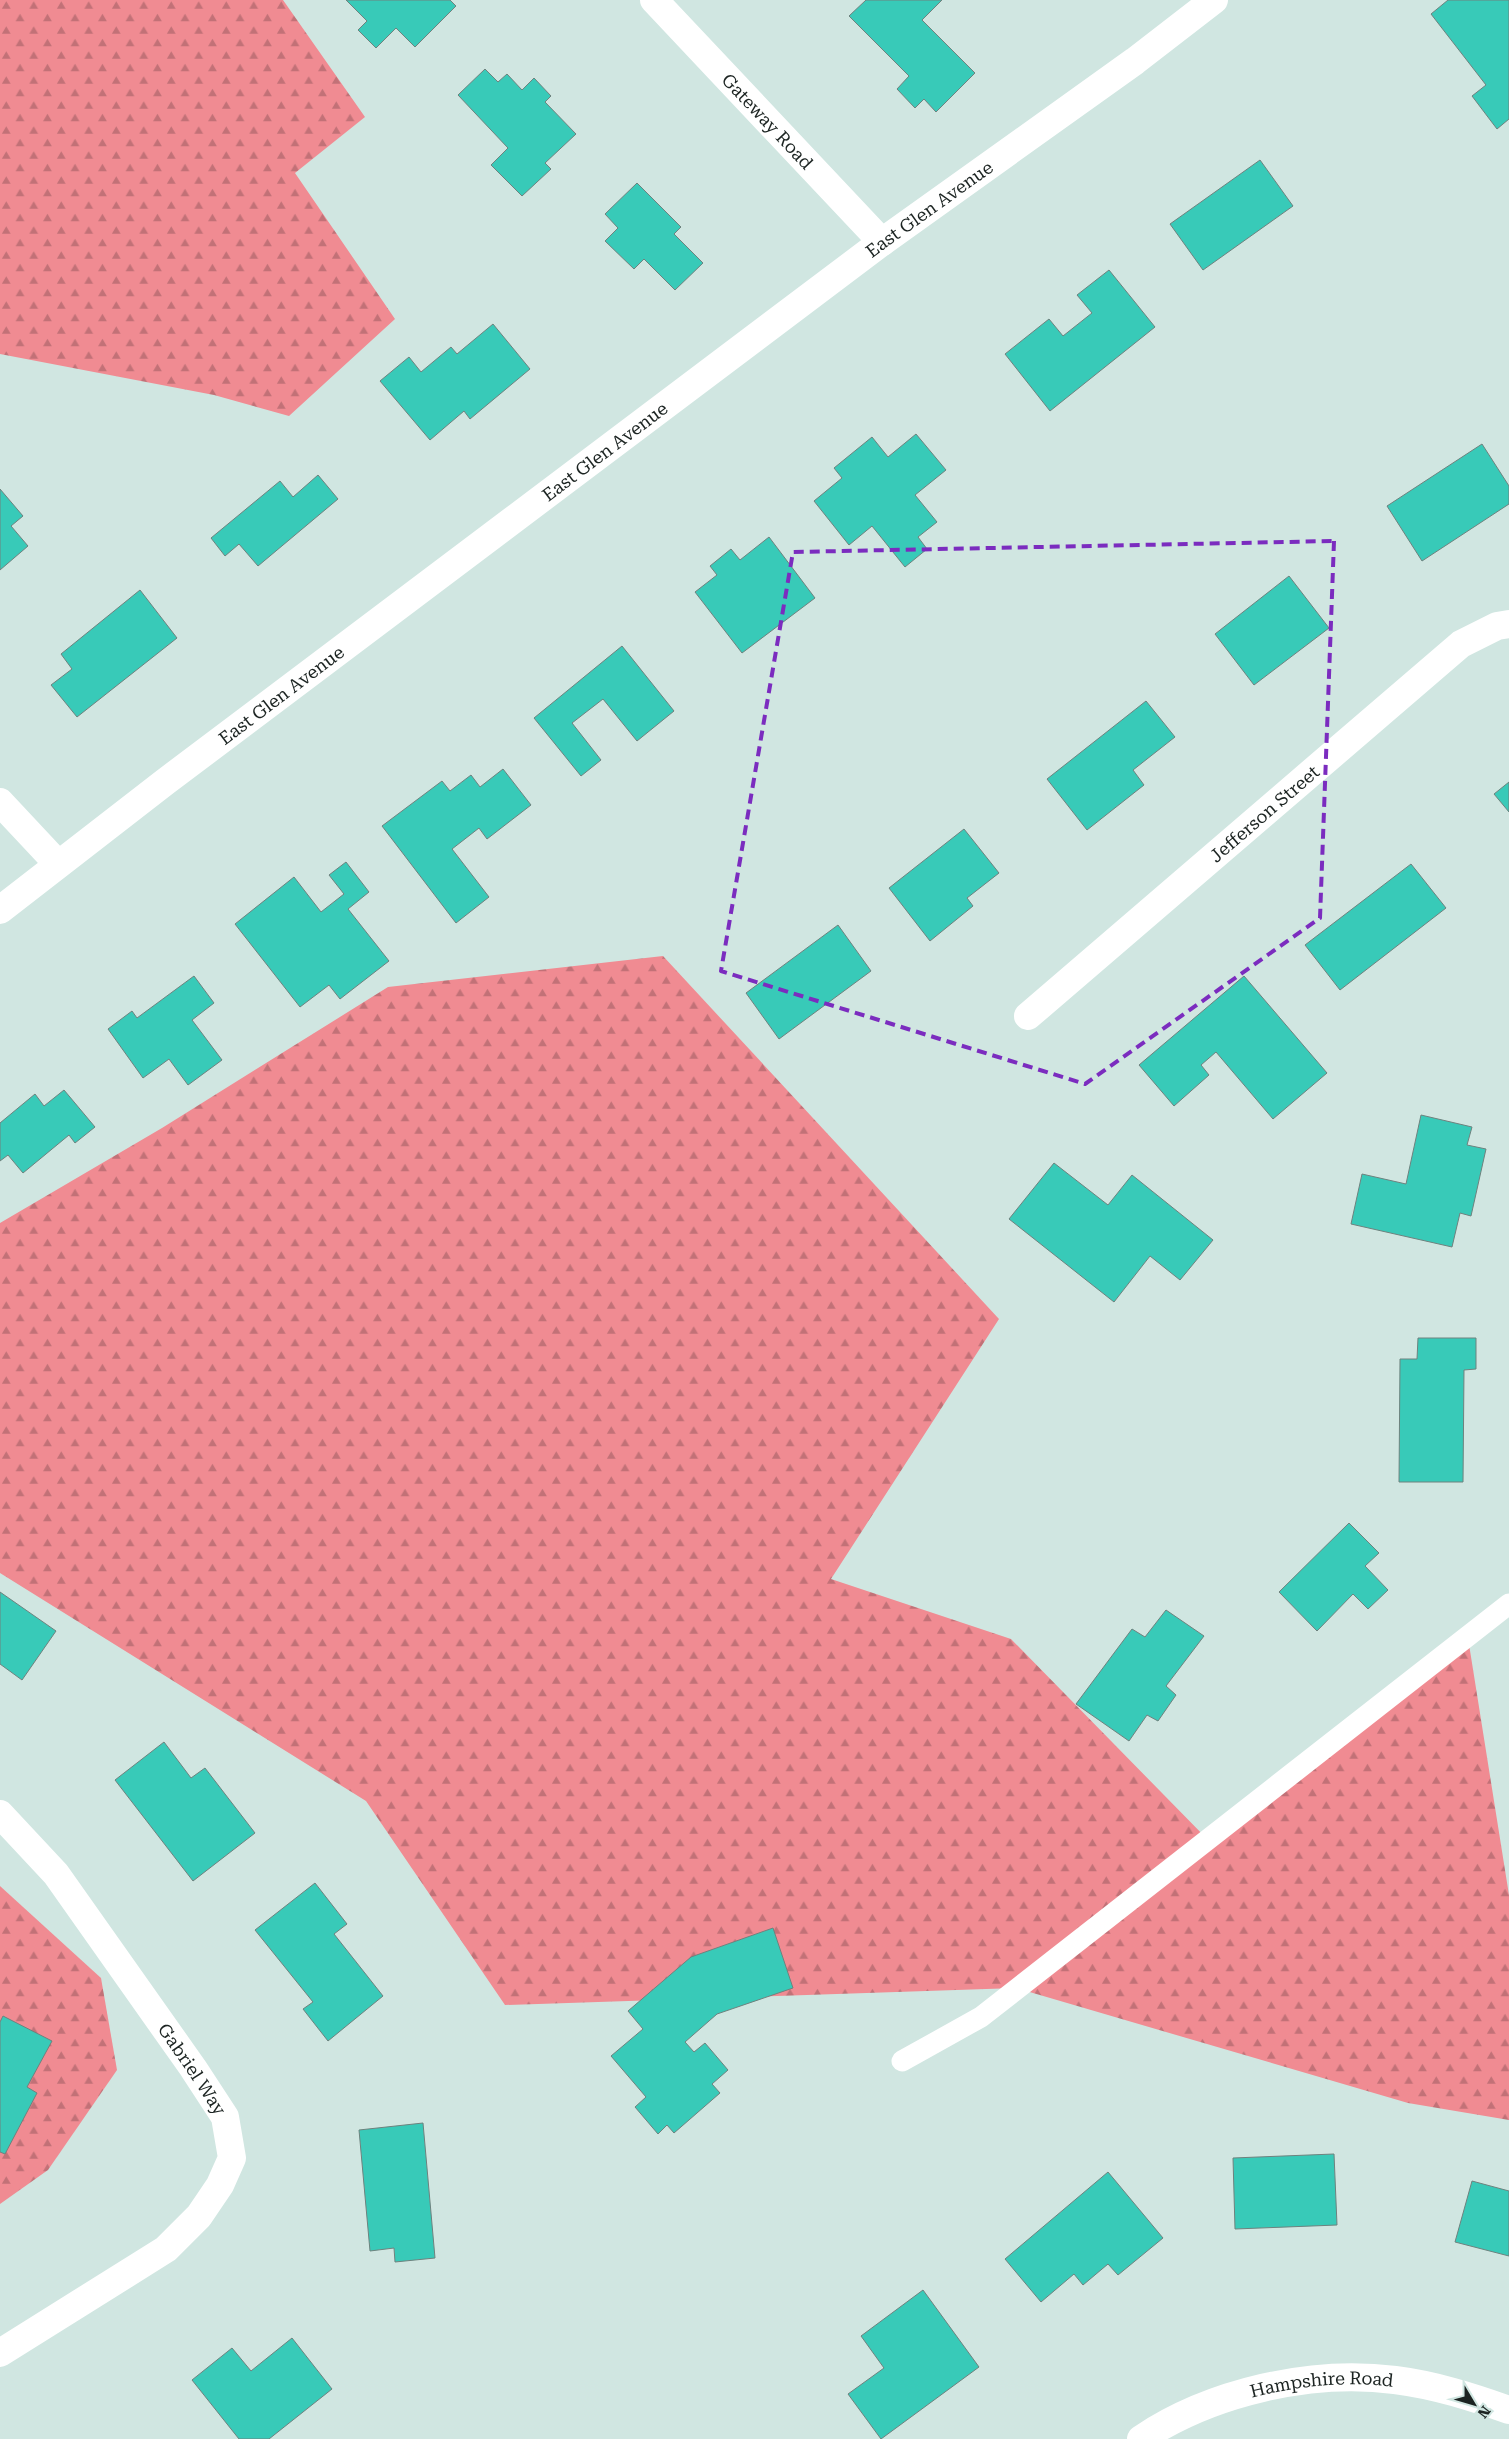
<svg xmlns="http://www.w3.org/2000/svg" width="1509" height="2439" font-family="'Roboto Serif',serif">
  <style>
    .forest { fill: url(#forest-firs) }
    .building { fill: #38cab8; stroke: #6e827e }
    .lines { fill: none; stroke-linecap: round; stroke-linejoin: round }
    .service { stroke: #fff; stroke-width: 21 }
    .minor { stroke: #fff; stroke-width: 28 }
    .tertiary { stroke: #fff; stroke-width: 28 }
    .marked { fill: none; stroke: #7b2cbf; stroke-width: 4; stroke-dasharray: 10 6; stroke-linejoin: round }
    .labels { text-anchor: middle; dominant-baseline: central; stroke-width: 4; stroke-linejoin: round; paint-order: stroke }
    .street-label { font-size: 18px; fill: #1c2422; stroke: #d0e6e1 }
  </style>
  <defs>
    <pattern id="forest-firs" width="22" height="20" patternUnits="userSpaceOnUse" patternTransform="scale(1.25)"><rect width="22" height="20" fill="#f08b92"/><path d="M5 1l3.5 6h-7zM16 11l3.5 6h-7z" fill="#c27177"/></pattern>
  </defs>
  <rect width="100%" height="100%" fill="#d0e6e1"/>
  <g class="forest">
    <path d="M0 0H283L365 117 295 173 395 319 289 416 214 395 0 354Z"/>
    <path d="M663 956 999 1319 831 1579 1011 1639 1213 1845 1468 1638 1509 1895V2120L1408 2103 1016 1988 505 2005 366 1801 0 1573V1223L162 1128 388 987Z"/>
    <path d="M0 1886 101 1978 117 2070 48 2170 0 2204Z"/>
  </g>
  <g class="building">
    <path d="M346 0H450L456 6 415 47 396 28 376 48 358 30 367 21Z"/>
    <path d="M866 0H942L922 20 975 73 936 112 924 99 915 108 897 89 909 76 849 16Z"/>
    <path d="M1448 0H1509V119L1497 129 1472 96 1486 85 1431 14Z"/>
    <path d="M485 69 498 82 507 74 522 90 534 78 551 96 545 102 576 134 545 163 551 169 522 196 491 165 508 148 458 95Z"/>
    <path d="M1260 160 1293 206 1203 270 1170 224Z"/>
    <path d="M637 183 681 227 674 234 703 263 675 290 644 259 634 269 605 241 618 228 605 214Z"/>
    <path d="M1109 270 1155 327 1050 411 1005 354 1049 319 1063 336 1092 313 1077 295Z"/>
    <path d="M493 324 530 369 470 419 464 411 430 440 380 381 409 357 421 372 451 347 457 354Z"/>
    <path d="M916 434 946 470 915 495 937 522 918 537 927 549 905 567 872 526 849 545 814 501 842 478 834 468 872 437 888 457Z"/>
    <path d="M1482 444 1509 486V504L1422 561 1387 506Z"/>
    <path d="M318 475 338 499 258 566 239 544 225 556 211 538 280 481 293 497Z"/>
    <path d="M0 489 23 516 11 526 28 546 0 570Z"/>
    <path d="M769 537 815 598 742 653 695 592 717 575 710 566 731 549 740 560Z"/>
    <path d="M1289 576 1329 628 1254 685 1215 634Z"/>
    <path d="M140 590 177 638 77 717 51 685 72 669 61 654Z"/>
    <path d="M622 646 674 711 637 741 603 699 572 723 601 760 581 776 534 718Z"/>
    <path d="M1146 701 1175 737 1133 770 1144 785 1087 830 1047 779Z"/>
    <path d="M503 769 531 805 487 839 479 828 452 849 489 897 456 923 382 826 442 781 450 791 471 775 480 787Z"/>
    <path d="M1509 782V812L1494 794Z"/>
    <path d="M964 829 999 873 967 898 973 906 930 941 889 888Z"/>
    <path d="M346 862 369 892 348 909 389 961 340 999 329 985 300 1007 235 924 294 877 321 912 344 894 329 875Z"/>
    <path d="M1411 864 1446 908 1340 990 1305 945Z"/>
    <path d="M838 925 871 971 779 1039 746 993Z"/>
    <path d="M194 976 214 1003 192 1020 222 1060 188 1085 169 1059 143 1078 108 1029 132 1011 137 1018Z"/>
    <path d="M1244 976 1327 1073 1273 1119 1216 1052 1201 1065 1209 1075 1174 1106 1139 1065Z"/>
    <path d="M64 1090 95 1127 75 1143 69 1135 23 1173 8 1155 0 1161V1123L35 1094 44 1106Z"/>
    <path d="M1421 1115 1472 1127 1467 1145 1486 1149 1471 1216 1460 1213 1452 1247 1351 1224 1362 1174 1406 1184Z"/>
    <path d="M1054 1163 1108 1205 1132 1175 1213 1240 1180 1280 1150 1256 1114 1302 1009 1219Z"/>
    <path d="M1418 1338H1476V1369L1464 1370 1463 1482H1399L1400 1359H1417Z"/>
    <path d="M1349 1523 1379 1553 1365 1566 1388 1590 1368 1609 1353 1594 1317 1631 1279 1592Z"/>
    <path d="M0 1592 56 1631 22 1680 0 1664Z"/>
    <path d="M1166 1610 1204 1636 1166 1686 1176 1695 1158 1721 1147 1715 1129 1741 1076 1704 1132 1629 1145 1637Z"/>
    <path d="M164 1742 191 1778 205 1768 255 1833 193 1881 115 1780Z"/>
    <path d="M315 1883 347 1924 334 1934 383 1996 328 2041 303 2009 313 2002 255 1930Z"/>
    <path d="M773 1928 793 1988 717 2014 685 2042 694 2052 705 2043 728 2070 712 2084 720 2093 674 2133 667 2125 658 2134 635 2107 646 2097 611 2056 643 2029 628 2011 691 1957Z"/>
    <path d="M3 2016 52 2041 27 2087 37 2093 5 2154 0 2152V2022Z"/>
    <path d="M423 2123 435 2258 395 2262 394 2248 370 2251 359 2130Z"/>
    <path d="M1334 2154 1337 2225 1235 2229 1233 2158Z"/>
    <path d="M1108 2172 1163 2238 1118 2275 1108 2264 1083 2285 1074 2274 1041 2302 1005 2259Z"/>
    <path d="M1472 2181 1509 2191V2256L1455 2242Z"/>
    <path d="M923 2290 979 2367 881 2439 848 2394 884 2368 861 2336Z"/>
    <path d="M292 2338 332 2389 269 2439H239L192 2380 232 2348 251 2371Z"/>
  </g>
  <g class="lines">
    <path class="service" d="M902 2061 981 2017 1509 1604"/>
    <g class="minor">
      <path id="s1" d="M654 0 882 242"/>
      <path d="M0 802 58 864"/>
      <path id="s2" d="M1028 1016 1461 644 1497 626 1509 624"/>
      <path id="s3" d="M0 1814 56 1874 193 2068 225 2117 232 2158 220 2185 199 2216 166 2249 0 2353"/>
      <path id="s4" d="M1141 2439C1211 2392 1312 2369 1395 2380 1435 2385 1472 2397 1509 2410"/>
    </g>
    <path class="tertiary" id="s5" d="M0 910 165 782 882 242 1135 61 1214 0"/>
  </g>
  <path class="marked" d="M1334 541 1320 918 1085 1084 721 971 793 552Z"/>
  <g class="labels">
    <g class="street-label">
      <text stroke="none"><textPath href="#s1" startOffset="166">Gateway Road</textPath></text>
      <text stroke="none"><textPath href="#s5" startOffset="1164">East Glen Avenue</textPath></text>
      <text stroke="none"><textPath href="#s5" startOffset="759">East Glen Avenue</textPath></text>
      <text stroke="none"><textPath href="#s5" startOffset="354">East Glen Avenue</textPath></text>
      <text stroke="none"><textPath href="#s2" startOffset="311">Jefferson Street</textPath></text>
      <text stroke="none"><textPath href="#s3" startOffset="320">Gabriel Way</textPath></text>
      <text stroke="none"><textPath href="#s4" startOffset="192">Hampshire Road</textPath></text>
    </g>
  </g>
  <g transform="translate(1474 2404) rotate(128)" stroke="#d0e6e1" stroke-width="4" paint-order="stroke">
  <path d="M0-4L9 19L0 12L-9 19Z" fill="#1c2422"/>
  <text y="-8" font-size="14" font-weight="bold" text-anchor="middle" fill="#1c2422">N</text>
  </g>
</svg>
